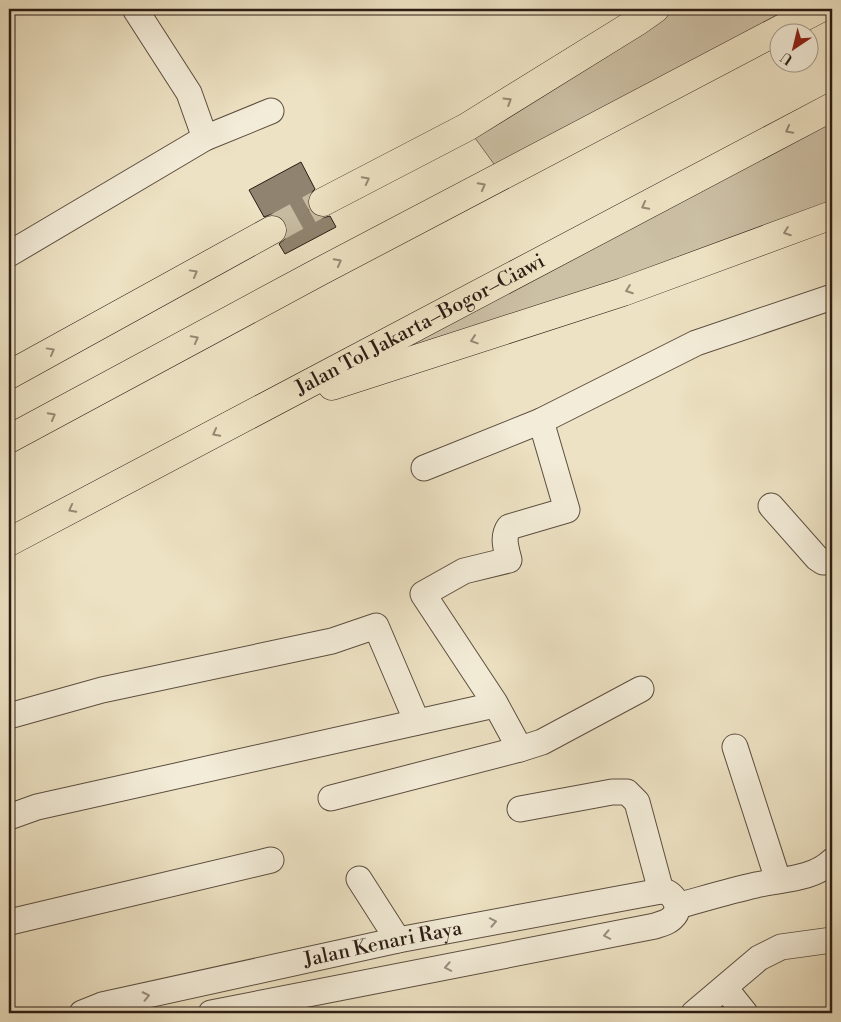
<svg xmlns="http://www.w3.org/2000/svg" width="841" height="1022" font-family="'Libre Bodoni',serif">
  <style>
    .green { fill: #ccc0a5; stroke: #7c6e5d }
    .building { fill: #90836f; stroke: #2c1c15 }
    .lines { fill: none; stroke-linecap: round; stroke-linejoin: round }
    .highway-tunnel { stroke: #c6baa0; stroke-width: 28; stroke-dasharray: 28 14; stroke-linecap: butt }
    .street-casing { stroke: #5c4e40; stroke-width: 27 }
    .highway-casing { stroke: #2c1c15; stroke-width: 29 }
    .street { stroke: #f3ecd8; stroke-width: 25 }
    .highway { stroke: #ede2c3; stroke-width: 28 }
    .oneway { stroke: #968975 }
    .oneway2 { stroke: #998e80 }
    .labels { text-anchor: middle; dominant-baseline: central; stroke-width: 4; stroke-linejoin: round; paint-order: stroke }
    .street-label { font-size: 20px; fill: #2c1c15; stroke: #f3ecd8 }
  </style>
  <rect width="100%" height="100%" fill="#ede2c3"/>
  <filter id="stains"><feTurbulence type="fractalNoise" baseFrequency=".004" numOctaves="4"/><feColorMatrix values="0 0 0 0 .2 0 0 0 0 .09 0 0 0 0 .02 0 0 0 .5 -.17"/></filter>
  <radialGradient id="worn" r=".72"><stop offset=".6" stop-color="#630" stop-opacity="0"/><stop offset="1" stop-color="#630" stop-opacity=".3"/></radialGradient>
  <g class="green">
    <path d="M655 9H819L502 175 467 127Z"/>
    <path d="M832 107V215L259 410Z"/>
  </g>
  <path class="building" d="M301 162 315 189 310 194 307 201 309 210 315 215 322 218 330 216 336 227 285 254 279 244 286 238 288 231 286 223 280 216 272 214 264 217 249 190Z"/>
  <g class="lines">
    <path class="highway-tunnel" d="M272 230 323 202"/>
    <defs>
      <g id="street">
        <path d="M135 9 189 93 205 138"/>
        <path d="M9 254 205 138 271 111"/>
        <path d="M541 421 567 510 509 527C502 537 506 548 509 560L464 571 423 594 495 703 520 749 542 742 641 689"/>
        <path d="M424 468 541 421 696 343 832 297"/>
        <path d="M771 506 817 558 823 562 832 561"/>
        <path d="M9 716 102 690 332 641 376 626 417 722"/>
        <path d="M735 747 778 880"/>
        <path d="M331 798 520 749"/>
        <path d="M520 809 612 792H627L637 802 661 891"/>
        <path d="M9 817 37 807 490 706"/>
        <path d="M359 879 398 940"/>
        <path d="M677 906C703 899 729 891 756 885 781 879 812 880 832 861"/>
        <path d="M9 923 14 921 271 860"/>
        <path d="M725 988 745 1013"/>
        <path id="s1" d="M82 1013 102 1005 398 940 661 891C673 891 683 908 673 917 669 922 661 924 655 926L211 1013"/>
        <path d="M694 1013 759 958 781 947 832 940"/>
      </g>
      <g id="highway">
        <path d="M323 202 467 127 638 21 655 9"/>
        <path d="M9 375 272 230"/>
        <path d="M332 386 623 292 832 215"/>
        <path d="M9 439 319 272 819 9"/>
        <path id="s2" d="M9 542 832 107"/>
      </g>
    </defs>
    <use href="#street" class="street-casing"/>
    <use href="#highway" class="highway-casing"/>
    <use href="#street" class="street"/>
    <use href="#highway" class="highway"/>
  </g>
  <defs><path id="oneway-chevron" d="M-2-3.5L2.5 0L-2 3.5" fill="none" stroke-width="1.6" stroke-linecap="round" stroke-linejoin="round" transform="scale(1.25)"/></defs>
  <g class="oneway">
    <use href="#oneway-chevron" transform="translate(508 101) rotate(-32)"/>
    <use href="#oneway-chevron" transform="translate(789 130) rotate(152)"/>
    <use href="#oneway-chevron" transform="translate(366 180) rotate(-27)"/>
    <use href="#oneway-chevron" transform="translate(482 186) rotate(-28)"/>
    <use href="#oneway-chevron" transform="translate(645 206) rotate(152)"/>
    <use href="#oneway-chevron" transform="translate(787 232) rotate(160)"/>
    <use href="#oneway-chevron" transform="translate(338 262) rotate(-28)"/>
    <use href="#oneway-chevron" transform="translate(194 273) rotate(-29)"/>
    <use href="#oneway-chevron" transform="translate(629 290) rotate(160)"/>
    <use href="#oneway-chevron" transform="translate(195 339) rotate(-28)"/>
    <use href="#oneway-chevron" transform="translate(474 340) rotate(162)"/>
    <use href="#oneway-chevron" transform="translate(51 351) rotate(-29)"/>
    <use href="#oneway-chevron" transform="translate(52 416) rotate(-28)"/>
    <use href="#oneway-chevron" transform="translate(216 433) rotate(152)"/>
    <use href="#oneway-chevron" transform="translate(72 509) rotate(152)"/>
  </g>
  <g class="oneway2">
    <use href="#oneway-chevron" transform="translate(493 922) rotate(-11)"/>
    <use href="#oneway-chevron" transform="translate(607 935) rotate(169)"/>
    <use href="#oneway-chevron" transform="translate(448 967) rotate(169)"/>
    <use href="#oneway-chevron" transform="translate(146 996) rotate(-12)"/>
  </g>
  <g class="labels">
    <g class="street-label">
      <text stroke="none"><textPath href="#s2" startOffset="465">Jalan Tol Jakarta–Bogor–Ciawi</textPath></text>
      <text stroke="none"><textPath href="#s1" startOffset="309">Jalan Kenari Raya</textPath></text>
    </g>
  </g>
  <rect width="841" height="1022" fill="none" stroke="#ede2c3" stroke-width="30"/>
  <rect x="10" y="10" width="821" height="1002" fill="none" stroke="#2c1c15" stroke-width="2.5"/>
  <rect x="15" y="15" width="811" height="992" fill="none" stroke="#2c1c15"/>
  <g transform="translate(794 48) rotate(215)"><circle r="24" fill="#f3ecd8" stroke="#a3998a"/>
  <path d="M0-4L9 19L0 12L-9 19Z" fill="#8f2418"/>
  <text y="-8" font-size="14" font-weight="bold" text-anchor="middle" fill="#2c1c15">U</text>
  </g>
  <rect width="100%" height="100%" filter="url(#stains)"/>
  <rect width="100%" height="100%" fill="url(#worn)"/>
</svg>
